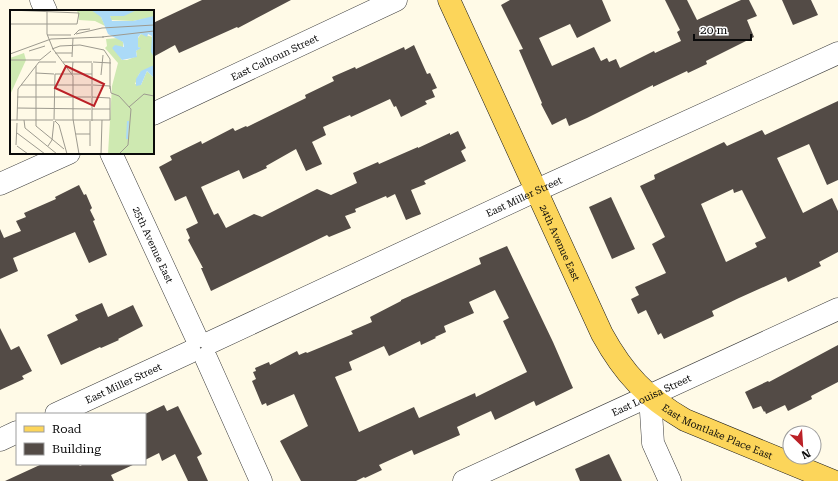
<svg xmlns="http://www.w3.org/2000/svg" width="838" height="481" font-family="'Roboto Serif',serif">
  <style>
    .building { fill: #534b46; fill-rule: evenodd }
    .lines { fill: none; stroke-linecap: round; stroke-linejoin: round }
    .street-casing { stroke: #3d3d3d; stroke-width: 23 }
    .primary-casing { stroke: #1b1b1b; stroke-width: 23 }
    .street { stroke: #fff; stroke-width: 22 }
    .primary { stroke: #fcd55a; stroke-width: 22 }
    .labels { text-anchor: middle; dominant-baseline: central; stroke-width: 4; stroke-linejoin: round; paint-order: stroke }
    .street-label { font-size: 10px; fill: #0a0a0a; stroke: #fff }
    .inset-river { fill: none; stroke: #abdaf7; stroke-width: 2 }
    .inset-road { fill: none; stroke: #9d9a8f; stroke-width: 1 }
    .view { fill: #bb2127; fill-opacity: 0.15; stroke: #bb2127; stroke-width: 2 }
    .inset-edge { fill: none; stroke: #0a0a0a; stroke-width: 2 }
  </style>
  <rect width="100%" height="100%" fill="#fffae7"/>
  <g class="building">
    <path d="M202 0H291L238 28 237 27 179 53 175 45 153 57V23Z"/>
    <path d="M510 0H602L611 21 577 38 570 24 539 38 552 66 594 47 601 61 607 58 609 62 616 59 620 68 654 51 655 53 681 41 677 32 680 30 665 0H687L697 20 741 0H749L757 16 747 20 754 37 706 61 707 64 688 73 687 71 653 87V85L587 118 569 126 566 118 552 125 541 104 542 103 519 50 523 49 501 5Z"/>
    <path d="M782 0H811L818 15 793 25Z"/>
    <path d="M414 45 427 74 430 73 437 88 432 90 435 97 425 101 427 104 401 117 396 106 394 107 390 99 351 117 350 115 323 127 326 135 312 142 322 164 306 171 296 149 266 166 267 168 243 179 239 170 201 187 214 215 218 213 226 228 254 214 262 217 317 189 331 195 357 183 353 173 378 162 379 164 418 147V148L450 133V135L458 131 466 148 461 151 466 161 424 181 426 184 411 190 421 214 406 220 395 194 387 198 386 196 355 209 356 212 345 216 351 228 329 237 327 235 211 291 201 268H203L188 240 190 238 186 229 198 223 186 196 175 201 159 167 172 160 170 156 201 141 202 144 233 128 235 131 246 126 247 127 306 98 305 95 334 81 332 77 355 67 356 69 404 47 405 50Z"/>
    <path d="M838 101V180L827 185 809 144 777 158 803 213 832 198 838 211V252L819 262 821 266 788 282 786 277 739 298 712 311 714 316 664 339 661 333 658 335 646 310 638 314 631 299 639 295 635 287 666 273 652 244 665 237 640 186 655 179 654 175 724 142 727 146 762 130 765 135ZM733 189 734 193 742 190 766 238 755 243 757 247 726 262 701 204Z"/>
    <path d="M79 185 84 195 86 194 92 208 90 210 95 220 93 221 107 255 89 263 75 232 13 258 18 271 0 279V229L4 238 21 231 16 221 26 217 24 213 56 199 55 197Z"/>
    <path d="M611 197 635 249 612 259 589 207Z"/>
    <path d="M507 246 553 342 573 388 536 406 534 401 495 420 491 411 457 427 460 435 414 455 412 450 379 465 382 470 365 478 364 477 356 481H301L280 441 308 426 294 394 267 406 266 403 262 405 252 381 256 379 253 372 256 371 255 368 269 362 270 365 297 351 299 355 306 352 307 353 353 334 351 331 372 322 370 317 401 301V300L481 264 479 258ZM495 290 509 318 503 321 527 372 476 397 475 393 419 418 414 407 359 432 335 377 352 370 349 362 384 346 389 356 420 341 421 345 436 338 435 337 446 332 444 326 474 313 469 302Z"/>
    <path d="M102 303 108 317 133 305 143 326 118 339 119 340 101 348 100 347 61 365 47 335 78 320 75 315Z"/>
    <path d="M0 328 11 350 19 346 32 371 22 376 24 379 0 390Z"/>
    <path d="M838 345V382L811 396 812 399 788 411 785 405 766 414 765 411 764 412 761 406 753 409 745 392 768 381 769 382Z"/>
    <path d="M164 405 167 411 178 406 202 454 197 457 208 481H188L175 454 162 461 159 453 145 460V414Z"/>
    <path d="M609 454 622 481H580L575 469Z"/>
    <path d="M42 464H78L80 466 84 464H135L111 475 114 481H5Z"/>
  </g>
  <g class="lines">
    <defs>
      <g id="street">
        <path d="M41 0 46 11"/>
        <path id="s1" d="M153 114 396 0"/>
        <path id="s2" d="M111 153 196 337"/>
        <path d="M0 184 69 153"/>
        <path id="s3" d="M211 342 537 190 838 53"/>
        <path d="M206 358 261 481"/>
        <path d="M650 396 653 443 670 481"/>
        <path id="s4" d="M56 414 190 352"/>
        <path d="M0 440 17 432"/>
        <path id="s5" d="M464 481 838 309"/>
      </g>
      <g id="primary">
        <path id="s6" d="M449 0 602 334C624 374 646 397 685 420L833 481"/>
      </g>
    </defs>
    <use href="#street" class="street-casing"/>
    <use href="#primary" class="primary-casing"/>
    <use href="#street" class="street"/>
    <use href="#primary" class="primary"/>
  </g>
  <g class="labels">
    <g class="street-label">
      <text stroke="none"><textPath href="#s1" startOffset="134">East Calhoun Street</textPath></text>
      <text stroke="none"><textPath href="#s3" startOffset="345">East Miller Street</textPath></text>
      <text stroke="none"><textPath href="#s6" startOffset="267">24th Avenue East</textPath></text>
      <text stroke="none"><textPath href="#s2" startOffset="101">25th Avenue East</textPath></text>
      <text stroke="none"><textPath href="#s4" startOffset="74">East Miller Street</textPath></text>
      <text stroke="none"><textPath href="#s5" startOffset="206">East Louisa Street</textPath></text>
      <text stroke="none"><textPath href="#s6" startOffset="523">East Montlake Place East</textPath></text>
    </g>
  </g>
  <g transform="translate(10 10)">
    <rect width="144" height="144" fill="#fffae7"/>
    <path d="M67 0H88L95 16 85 11 69 10ZM127 0H144V7L123 11 101 10 100 6ZM131 24 143 27 144 59 135 60 129 64 125 74 131 75 137 61 144 68V144H98L102 76 108 53 95 38 97 36 96 29 108 28 113 32V37H103L112 50H117L127 46 126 41 130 38 128 37V28ZM14 43 16 50 0 85V48Z" fill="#cee9b1"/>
    <path d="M81 0H127L114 6H100L102 11H123L144 6V47L141 42 142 26 138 24 137 27 131 24 128 27V37L131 38 126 41 127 47 112 50 102 38 105 35 114 37 113 32 98 24 91 7ZM144 55V68L137 61 131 75 126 76V69L131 61Z" fill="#abdaf7"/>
    <path class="inset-river" d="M117 129 118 111"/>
    <path class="inset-road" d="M0 0 69 3 67 14H0M37 0V24L43 39 63 66V109L69 144M66 24 92 18 144 15M37 25H61M64 25 69 20 80 19M92 27 144 21M42 39 50 36 70 35 94 40 100 49V79M19 41 35 36M45 43H62M0 44 41 29 94 27M62 47 63 28M0 50H30L41 41M53 52H82M83 52 101 53M26 56V116L54 139M26 63 44 64M45 64H82M62 64 63 52M91 65 93 45M11 75H81M83 75 100 76M100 76 101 83 109 86 121 99 118 135 109 144M7 87H81M119 97 134 84 144 86M7 98 81 99M82 99H100M0 110H43M7 110 8 79 29 52H46M14 110 15 118 47 144M44 110 45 64M45 110H100V88L82 87M45 111 49 115 57 144M82 111V53M7 123 35 144M66 124H80M6 135 7 113M7 136 18 144M38 136 42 130 44 111M80 136V111M91 144 92 110"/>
    <path class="view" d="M56 56 94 74 84 96 45 78Z"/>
    <rect width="144" height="144" class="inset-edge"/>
  </g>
  <rect x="16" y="413" width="130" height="52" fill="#ffffff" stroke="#9d9d9d"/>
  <rect x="24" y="426" width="20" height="6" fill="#fcd55a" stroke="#9d9d9d"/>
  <text x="52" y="433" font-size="12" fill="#0a0a0a">Road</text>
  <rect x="24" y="443" width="20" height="12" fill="#534b46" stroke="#9d9d9d"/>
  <text x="52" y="453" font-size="12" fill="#0a0a0a">Building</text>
  <g transform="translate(802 445) rotate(155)"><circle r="19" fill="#ffffff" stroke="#9d9d9d"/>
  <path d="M0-3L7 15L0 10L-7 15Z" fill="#bb2127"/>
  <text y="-6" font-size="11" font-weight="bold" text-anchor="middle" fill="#0a0a0a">N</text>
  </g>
  <path d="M694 34v6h57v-6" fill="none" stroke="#0a0a0a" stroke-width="2"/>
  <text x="700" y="34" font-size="12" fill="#0a0a0a" stroke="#ffffff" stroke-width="3" paint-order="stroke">20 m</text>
</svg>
